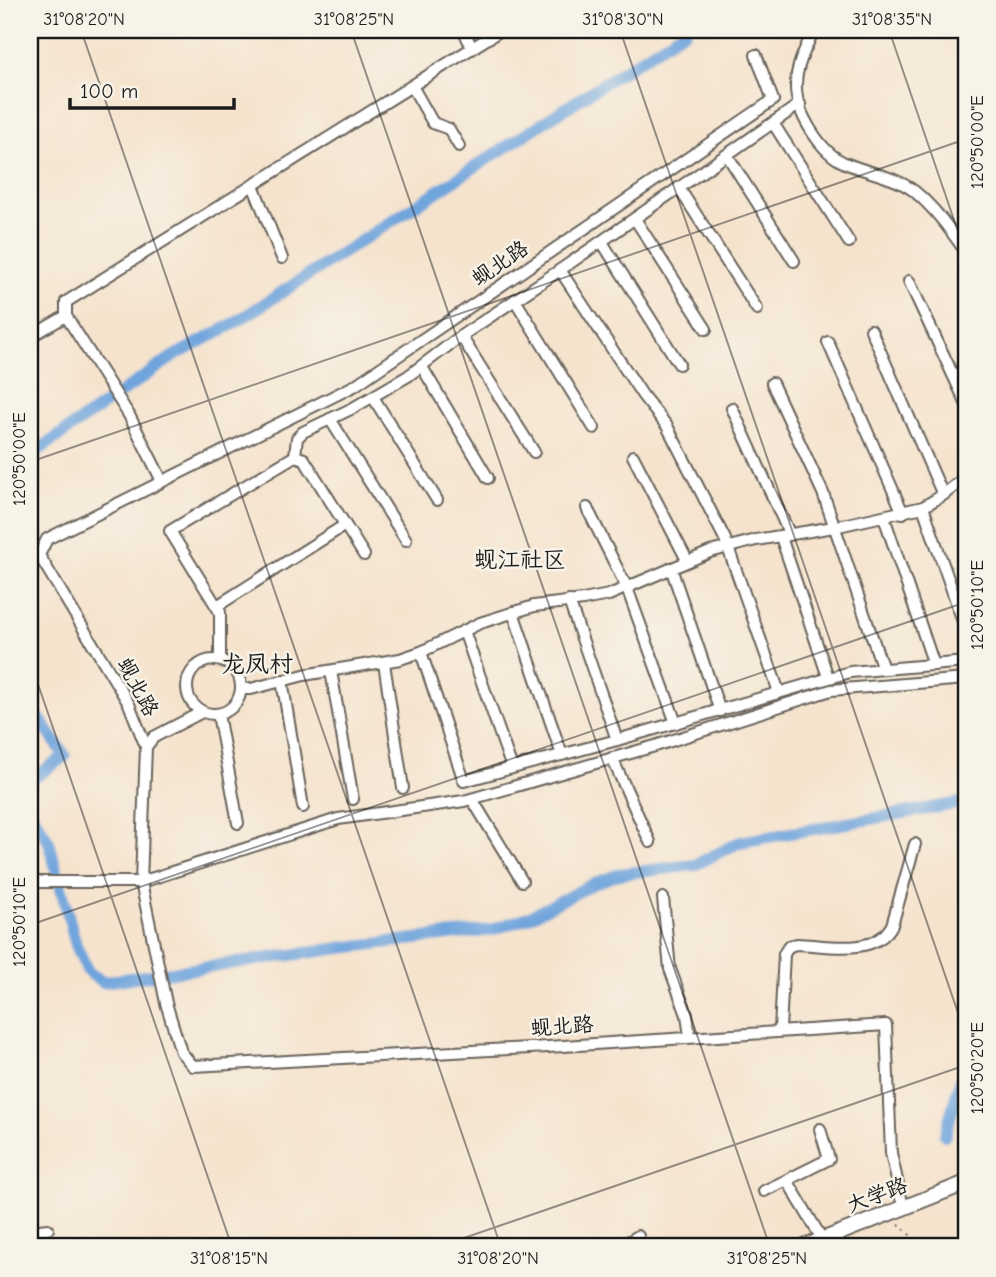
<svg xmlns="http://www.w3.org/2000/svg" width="996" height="1277" font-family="'Comic Neue','LXGW WenKai TC',sans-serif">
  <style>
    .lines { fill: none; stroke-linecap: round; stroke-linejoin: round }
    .canal { stroke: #6fa4dc; stroke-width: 12 }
    .minor-casing { stroke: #68625a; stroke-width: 14 }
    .major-casing { stroke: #68625a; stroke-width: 18 }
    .path { stroke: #68625a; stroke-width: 2; stroke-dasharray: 2 5; stroke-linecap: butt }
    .minor { stroke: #fff; stroke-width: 10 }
    .major { stroke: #fff; stroke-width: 14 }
    .ticks { fill: none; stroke: #1c1c1c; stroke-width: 2; stroke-opacity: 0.45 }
    .labels { text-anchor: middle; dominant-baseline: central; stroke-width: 5; stroke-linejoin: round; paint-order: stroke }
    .street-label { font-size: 21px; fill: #1c1c1c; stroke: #f7f3e8 }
    .neighbourhood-label { font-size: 23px; fill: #1c1c1c; stroke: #f7f3e8 }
    .quarter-label { font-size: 24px; fill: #1c1c1c; stroke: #f7f3e8 }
    .neatline { fill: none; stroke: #1c1c1c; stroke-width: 2.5 }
    .ticks-label { font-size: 18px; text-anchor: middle; fill: #1c1c1c }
  </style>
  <rect width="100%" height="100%" fill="#f7f3e8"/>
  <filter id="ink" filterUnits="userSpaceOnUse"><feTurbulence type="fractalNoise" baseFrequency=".0143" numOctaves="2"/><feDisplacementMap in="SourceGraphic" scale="14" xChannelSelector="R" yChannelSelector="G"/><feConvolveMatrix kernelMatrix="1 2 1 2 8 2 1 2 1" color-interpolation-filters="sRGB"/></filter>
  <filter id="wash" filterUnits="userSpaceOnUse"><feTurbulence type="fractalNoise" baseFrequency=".00686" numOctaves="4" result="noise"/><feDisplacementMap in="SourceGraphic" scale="28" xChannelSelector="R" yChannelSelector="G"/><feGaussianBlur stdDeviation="1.57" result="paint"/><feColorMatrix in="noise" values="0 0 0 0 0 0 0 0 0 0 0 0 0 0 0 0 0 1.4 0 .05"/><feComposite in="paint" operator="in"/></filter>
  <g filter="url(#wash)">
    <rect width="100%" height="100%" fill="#f5e3cd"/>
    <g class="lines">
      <g class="canal">
        <path d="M30 456 174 356 233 324 686 30"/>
        <path d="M30 705 65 756 30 781"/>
        <path d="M30 810 49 842 76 945 88 972 103 982 340 948 491 930 529 917 593 884 619 874 695 865 740 842 966 802"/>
        <path d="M945 1135 966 1061"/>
      </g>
    </g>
  </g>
  <g filter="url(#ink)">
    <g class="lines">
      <defs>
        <g id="minor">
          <path d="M464 30 472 49"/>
          <path d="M814 30C806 47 796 66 796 85 795 112 821 153 845 163 868 173 894 176 914 191 935 208 951 231 966 252"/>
          <path d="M756 55 773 100 354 386 47 539 39 555 129 704 146 747 141 882 166 1003 181 1052 193 1066 548 1047 886 1025 891 1153 903 1207"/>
          <path d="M412 86 433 123 449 129 459 146"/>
          <path d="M773 123 849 242"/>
          <path d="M727 155 794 261"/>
          <path d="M253 185 282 258"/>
          <path d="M679 188 757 309"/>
          <path d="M635 219 706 329"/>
          <path d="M602 242 679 364"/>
          <path d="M560 270 643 396 667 426 725 539 779 692"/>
          <path d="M909 281 966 403"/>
          <path d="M515 300 594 428"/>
          <path d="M66 316 129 415 162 481"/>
          <path d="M871 330 943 495"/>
          <path d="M461 336 534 452"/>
          <path d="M30 337 66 316V302L501 30"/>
          <path d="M828 342 903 513"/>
          <path d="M422 367 488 478"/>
          <path d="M772 383 823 493 883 669"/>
          <path d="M373 397 437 500"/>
          <path d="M732 408 790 535"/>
          <path d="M330 419 406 540"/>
          <path d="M295 456 297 438 303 432 353 408 408 376 461 336 560 270 800 104"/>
          <path d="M633 456 687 560"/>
          <path d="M923 507 966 630"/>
          <path d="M587 508 627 588 676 723"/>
          <path d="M884 517 934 665"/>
          <path d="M781 537 828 677"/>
          <path d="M671 568 720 711"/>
          <path d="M569 601 617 740"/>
          <path d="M217 606 345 525"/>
          <path d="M513 612 562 755"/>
          <path d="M464 631 512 768"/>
          <path d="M421 652 464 781 617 740 850 672 966 662"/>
          <circle cx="214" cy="687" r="27"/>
          <path d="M220 660V612L170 531 295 456 304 459 364 555"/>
          <path d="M384 663 403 788"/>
          <path d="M331 671 353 799"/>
          <path d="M282 680 303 807"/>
          <path d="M241 689H251L304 675 400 659 421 652 480 623 534 606 583 600 609 595 710 552 756 540 834 527 923 507 943 495 966 477"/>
          <path d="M218 714 238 823"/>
          <path d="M146 747 154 737 202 712"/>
          <path d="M612 758 650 842"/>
          <path d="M472 799 522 881"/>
          <path d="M30 882H141L338 819 464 801 655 746 831 690 966 679"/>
          <path d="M663 898 670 969 687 1015 690 1037"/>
          <path d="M780 1030 784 954 789 946 797 944C827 945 875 957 892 925L915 844"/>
          <path d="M787 1180 829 1159 820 1129"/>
          <path d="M764 1191 787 1180 822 1239"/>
          <path d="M30 1231 48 1229"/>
          <path d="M620 1247 638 1236"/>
        </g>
        <path id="major" d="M804 1247 966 1183"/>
      </defs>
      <use href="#minor" class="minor-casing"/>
      <use href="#major" class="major-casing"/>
      <path class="path" d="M899 1224 922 1247"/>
      <use href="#minor" class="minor"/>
      <use href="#major" class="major"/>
    </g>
  </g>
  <path class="ticks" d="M81 30 501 1247M351 30 770 1247M620 30 966 1036M889 30 966 255M30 462 966 139M30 661 232 1247M30 925 966 602M438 1247 966 1065"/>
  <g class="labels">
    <g class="street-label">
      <text transform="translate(500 263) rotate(-34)">蚬北路</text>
      <text transform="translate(138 687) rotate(62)">蚬北路</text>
      <text transform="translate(562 1026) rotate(-4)">蚬北路</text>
      <text transform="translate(877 1195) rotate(-21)">大学路</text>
    </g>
    <g class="neighbourhood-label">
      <text x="520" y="559">蚬江社区</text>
    </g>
    <g class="quarter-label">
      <text x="257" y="664">龙凤村</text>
    </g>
  </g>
  <rect width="996" height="1277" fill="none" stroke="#f7f3e8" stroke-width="77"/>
  <path d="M70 98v10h164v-10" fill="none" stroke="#1c1c1c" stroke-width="3.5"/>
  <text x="80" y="98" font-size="21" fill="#1c1c1c" stroke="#f7f3e8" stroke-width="5" paint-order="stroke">100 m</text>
  <rect x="38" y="38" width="920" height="1200" class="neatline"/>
  <g class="ticks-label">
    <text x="84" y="25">31°08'20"N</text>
    <text x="354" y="25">31°08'25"N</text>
    <text x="623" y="25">31°08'30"N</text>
    <text x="892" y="25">31°08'35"N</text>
    <text transform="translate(977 142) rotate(-90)" y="6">120°50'00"E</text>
    <text transform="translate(19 459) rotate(-90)" y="6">120°50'00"E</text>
    <text transform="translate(977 605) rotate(-90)" y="6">120°50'10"E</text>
    <text transform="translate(19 922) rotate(-90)" y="6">120°50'10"E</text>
    <text transform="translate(977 1068) rotate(-90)" y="6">120°50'20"E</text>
    <text x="229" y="1264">31°08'15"N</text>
    <text x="498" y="1264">31°08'20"N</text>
    <text x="767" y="1264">31°08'25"N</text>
  </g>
</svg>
